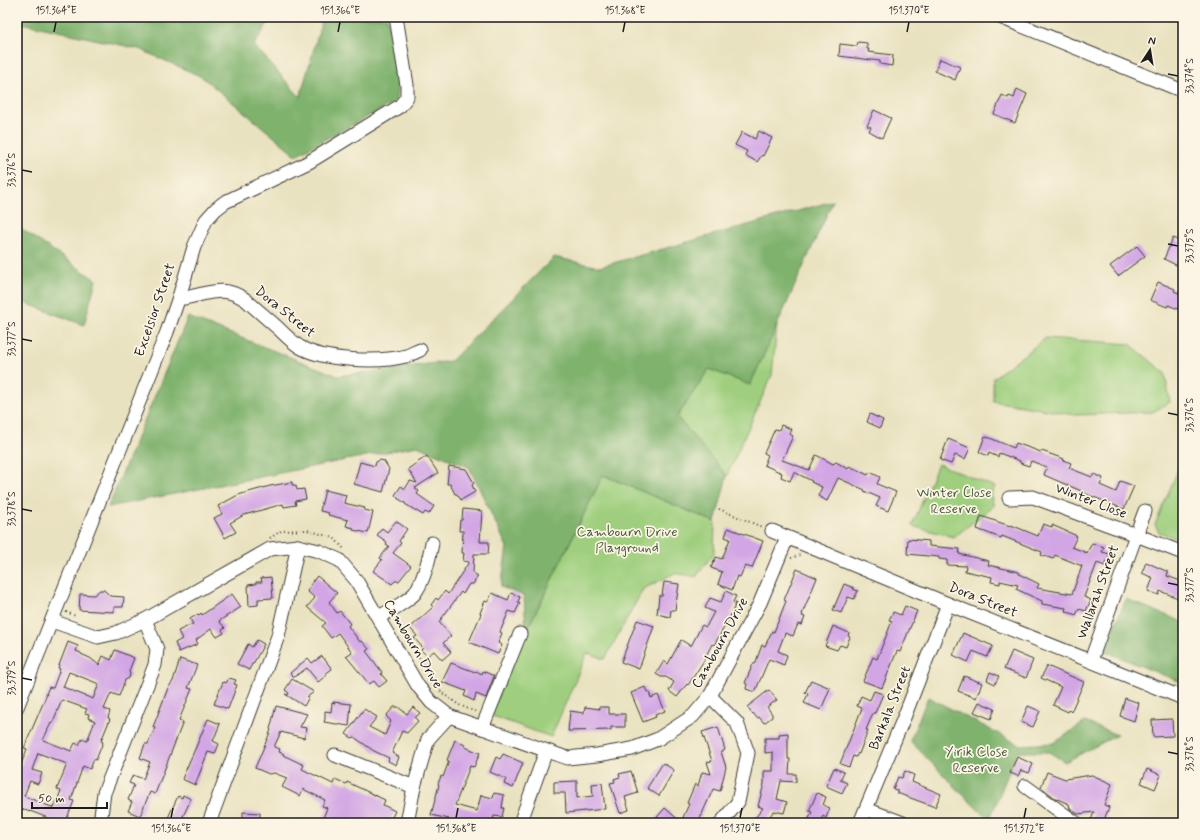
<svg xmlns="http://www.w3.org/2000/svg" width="1200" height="840" font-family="Mynerve,sans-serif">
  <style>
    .green { fill: #9fcf7e; stroke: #5e764d }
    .forest { fill: #7fb26d; stroke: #4e6744 }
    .building { fill: #d2a6e5; fill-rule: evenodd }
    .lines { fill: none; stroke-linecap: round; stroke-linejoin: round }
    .minor-casing { stroke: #3b3a35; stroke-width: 15 }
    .path { stroke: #3b3a35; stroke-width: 2; stroke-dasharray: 1 3; stroke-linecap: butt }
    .minor { stroke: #fff; stroke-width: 13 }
    .ticks { fill: none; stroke: #1c1c1c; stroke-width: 1.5 }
    .labels { text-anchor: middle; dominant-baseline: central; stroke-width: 3.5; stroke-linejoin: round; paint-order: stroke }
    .street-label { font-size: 14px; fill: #1c1c1c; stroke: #fcf5e5 }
    .park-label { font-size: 14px; fill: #4a5b3e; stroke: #fcf5e5 }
    .neatline { fill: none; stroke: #1c1c1c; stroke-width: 1.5 }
    .ticks-label { font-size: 10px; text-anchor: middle; fill: #1c1c1c }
  </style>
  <rect width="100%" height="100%" fill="#fcf5e5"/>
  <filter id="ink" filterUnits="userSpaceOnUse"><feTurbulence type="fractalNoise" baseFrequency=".025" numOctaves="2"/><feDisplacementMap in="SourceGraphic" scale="8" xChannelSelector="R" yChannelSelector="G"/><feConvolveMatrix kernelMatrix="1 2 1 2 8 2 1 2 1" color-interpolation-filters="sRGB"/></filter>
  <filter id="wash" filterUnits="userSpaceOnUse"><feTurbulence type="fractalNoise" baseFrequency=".012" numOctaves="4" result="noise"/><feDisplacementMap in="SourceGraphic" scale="16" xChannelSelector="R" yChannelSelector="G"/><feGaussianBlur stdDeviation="0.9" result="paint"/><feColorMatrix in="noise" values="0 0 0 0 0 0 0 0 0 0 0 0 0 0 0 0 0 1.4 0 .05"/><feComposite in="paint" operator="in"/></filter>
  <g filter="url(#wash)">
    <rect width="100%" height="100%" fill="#e9e2c0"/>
    <g class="green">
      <path d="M777 325 772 375 727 476 677 417 709 369 750 385Z"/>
      <path d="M1046 338 1130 344 1165 373 1170 402 1153 412 1076 415 993 401V378Z"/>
      <path d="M1182 460 1183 461V541L1159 532 1155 525Z"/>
      <path d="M938 464 995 487C990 494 991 499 994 506L954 537 912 526Z"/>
      <path d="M603 475 715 522 714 553 696 577 675 573 643 589 605 659 587 653 551 737 490 715 526 632Z"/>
    </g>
    <g class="forest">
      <path d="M17 17H167L186 24 197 17H272L254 45 300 97 323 17H387L398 88 395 102 296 155 202 77 139 49 17 22Z"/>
      <path d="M833 201 750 385 709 369 677 417 727 476 715 522 603 475 526 632 524 596 501 587 507 547 469 467 417 446 108 507 188 317 338 376 451 361 554 257 599 267Z"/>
      <path d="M17 226 96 280 84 325 17 300Z"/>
      <path d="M1126 599 1183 622V683L1104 651Z"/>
      <path d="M928 697 1020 745 1054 743 1085 722 1117 735 1065 762 1049 752H1017L989 821 910 741Z"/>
    </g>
    <g id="blocks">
      <g class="building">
        <path d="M858 42 867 43V49H869L868 52 893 55 892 66 880 64V61L839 56 840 44 857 46Z"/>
        <path d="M940 59 960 67 955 80 935 71Z"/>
        <path d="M1017 89 1027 94 1015 123 994 114 1002 95 1008 98 1009 96 1014 98Z"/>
        <path d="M874 110 891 118 882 138 869 131 871 127 867 126Z"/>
        <path d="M759 131 772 138 763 156 762 155 757 162 745 155 747 151 735 145 742 132 755 139Z"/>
        <path d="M1173 238 1183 243V261L1180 267 1164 259Z"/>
        <path d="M1137 246 1145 256 1118 276 1110 266Z"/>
        <path d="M1158 282 1175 289 1174 291 1183 295V311L1168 305 1167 307 1150 300Z"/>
        <path d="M870 414 883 420 880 428 867 422Z"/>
        <path d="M781 425 791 429 789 434 793 436 782 460 809 470 816 455 833 464 836 462 848 469 849 466 868 475 870 472 880 477 877 484 896 492 888 511 876 506 880 498 864 491 865 490 838 478 827 501 818 496 822 487 811 482 812 481 794 472 790 481 781 477 782 473 764 465 768 455 764 453 775 429 779 430Z"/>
        <path d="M985 436 1014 448 1016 443 1041 452 1042 451 1064 459 1063 460 1071 463 1069 468 1092 477 1094 474 1103 478 1100 485 1116 492 1120 481 1134 486 1124 509 1086 494V493L1044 475 1047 467 1031 461 1029 466 1020 463V461L999 453 998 457 989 453 988 456 979 452Z"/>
        <path d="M948 439 970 448 965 459 955 455 951 464 940 460Z"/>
        <path d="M427 456 438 473 415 488 419 491 417 494 434 506 429 514 425 512 423 515 405 504V503L399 499H398V498L395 495 401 486 405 489 410 481 417 483 408 469Z"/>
        <path d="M380 460 384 461 389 469 383 492 354 484 360 462 375 466 376 462Z"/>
        <path d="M449 466 466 469 474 483 472 485 475 492 461 500 457 494H455L450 484H447Z"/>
        <path d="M292 482V485H295L296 486 297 490 304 489 306 499 295 501 296 505 284 507 283 504 244 515 230 523 236 532 225 538 214 518 222 514 218 506 238 495 270 486Z"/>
        <path d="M325 490 346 495 344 503 365 508 364 510 373 512 368 533 353 530 354 528 346 526 348 520 328 515 329 513 320 511Z"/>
        <path d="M463 509 482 511 480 542H489L488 554H474L473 573 478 576 473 584H469L463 594 461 592 439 622 451 636 443 643 451 652 442 660 434 651 427 656 421 650 423 648 414 638 417 636 410 628 433 607 431 605 436 598 438 600 445 591 448 594 469 562 463 561 464 553H462L463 531H459L460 520H462Z"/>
        <path d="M981 516 1010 526 1011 525 1038 536 1043 524 1052 527V525L1077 536 1072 547 1087 553 1092 543 1104 547 1102 552 1110 554 1105 566 1097 563 1084 597 1091 600 1086 611 1079 609 1076 615 1065 611 1066 608 1042 604V601L1016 589 1018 585 1000 581V584L991 582 992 577 965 571 966 566 947 565V560L939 559V557L907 554 908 539 929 541V546L960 549 959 554 989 561 988 565 1019 572V574L1039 584 1037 588 1072 594 1082 566 1055 555 1053 559 1041 555 1042 552 1002 536 1001 538 977 529Z"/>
        <path d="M396 521 407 529 399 541 401 543 393 553 411 566 399 581H395L392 584 373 571 382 560 380 558 389 546 386 544 387 542 377 535 382 528 387 532Z"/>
        <path d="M728 528 763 541 752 568 745 566 740 577 737 576 732 590 718 584 722 572 711 568 716 557 722 559 730 539 725 537Z"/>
        <path d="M1146 562 1168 572 1167 576 1183 582V600L1160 591 1159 595 1148 591 1153 578 1142 573Z"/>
        <path d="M797 569 817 578 802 614H803L802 616 805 617 802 625 798 624 793 636 785 633 778 651 787 655 784 665 769 659 755 692 746 689 747 684 745 683 753 664H755L762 645 765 646 772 631 774 632 786 601 784 600Z"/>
        <path d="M317 576 337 593 329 602 337 613 340 611 350 624 348 626 360 642 362 641 369 649 366 651 382 672 381 674 387 681 379 687 374 681 369 684 346 656 352 652 338 633 331 638 322 626 326 623 307 607 315 598 307 591 311 586 310 585Z"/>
        <path d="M271 577 273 598 258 599V605L249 606 248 585 256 584V582H262L261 578Z"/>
        <path d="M664 582 679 584 675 610H671L670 617 657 614 659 596H662Z"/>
        <path d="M844 584 854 588 853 589 858 591 854 599 848 597 841 613 833 610Z"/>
        <path d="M100 590H104L110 596 124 597 123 607H114V612L79 610 80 594 94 595Z"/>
        <path d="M726 591 736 596 733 602 736 603 729 619 714 645 712 644 703 662 688 685 687 684 677 697 669 691 674 682 666 677H661L656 674 664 661 668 664 681 640 691 646 702 625 706 627 714 612 705 608 710 598 721 602Z"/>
        <path d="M492 593 508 600 511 593 520 597 518 602 520 603 515 613 509 611 500 632 502 633 498 643 502 645 498 654 469 642 481 614 480 613 485 601 488 602Z"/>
        <path d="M232 594 241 607 219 621 225 628 222 630 224 633 217 637 211 629 196 640 198 644 179 652 175 643 182 639 178 631 193 624 190 619 198 614 199 615 201 613 202 615Z"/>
        <path d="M905 606 917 611 900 652 897 651 882 688 863 681 873 657 877 659 892 621 889 620 893 612 901 615Z"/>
        <path d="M637 620 654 626 639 669 621 662Z"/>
        <path d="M833 626 849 633 848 636 850 637 846 647 840 645 837 650 825 646Z"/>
        <path d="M963 633 993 646 987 657 973 651 968 662 953 655Z"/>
        <path d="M257 640 264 644 253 664H252L249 670 237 664 248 644 252 647Z"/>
        <path d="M68 642 78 646 76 651 81 653V654L90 658 99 665 103 656 111 660 115 650 134 658 129 671 130 674 129 678 125 680 119 696 111 693 104 709 110 711 108 718 110 719 101 741 103 742 96 760 94 759 90 769 83 766 71 800 74 801 65 823H61L30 811V812L19 808 17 813V766L20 767 27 749 24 748 47 694H46L49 687 53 688 60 669 58 668ZM69 672 99 684 93 699 63 687ZM62 700 87 709 85 713 89 714 88 718 95 721 87 741 82 739 79 745 75 743 71 751 43 740 51 723 52 724ZM38 753 67 764 57 789 61 791 54 808 24 796 30 781 38 784 42 773 32 770Z"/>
        <path d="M1012 651 1033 660 1026 678 1004 669Z"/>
        <path d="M322 656 332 669 325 674 327 675 318 682 307 668 294 677 290 673 308 658 312 663Z"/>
        <path d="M180 659 197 665 188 688 192 689 179 720 183 722 155 794 150 792 140 816 128 811 132 802 128 800 134 785 129 783 133 775 143 779 150 762 140 758 145 744H148L155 728 153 727 168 688 173 681Z"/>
        <path d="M451 663 475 672 476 671 482 674 483 671 494 676 486 698 476 694 474 701 464 696 466 691 442 682Z"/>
        <path d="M1047 666 1084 682 1071 712 1069 710 1068 712 1053 705 1061 687 1041 678Z"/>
        <path d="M990 672 999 676 995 684 987 680Z"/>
        <path d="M964 676 982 683 976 698 958 691Z"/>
        <path d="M229 678 236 680 234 684 237 685 228 709 214 704 223 682 226 683Z"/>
        <path d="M292 679 314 692 307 697H309L304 706 285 694 288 695 289 693 285 690Z"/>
        <path d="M811 680 830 688 821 710 804 703 808 694 805 693Z"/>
        <path d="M645 687 647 692H649L651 698 658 695 665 711 655 715 656 717 643 722 631 693Z"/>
        <path d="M769 690 777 700 767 707 772 714V717L764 723 759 717 757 718 753 713 752 714 747 707Z"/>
        <path d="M874 691 883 694 875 713H873L866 730H868L859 754 858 753 856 757 853 756 849 767 840 764 862 708 857 706 861 696 870 700Z"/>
        <path d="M1125 698 1139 703 1134 721 1120 716Z"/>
        <path d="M333 702 351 704 349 726 324 722 325 719V711L331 712 332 703 335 704Z"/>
        <path d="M979 702 995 709 991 719 974 712Z"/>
        <path d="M276 706 307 714 300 727 307 728 304 738 281 732 274 747 280 749 279 752 284 754 283 755 304 765 302 769 333 784 335 779 346 784 347 782 385 800 383 805 395 811 389 823H321L327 808 322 806 325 800 303 789 300 796 282 787 287 778 274 773 269 774 255 768 271 730 270 729Z"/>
        <path d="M1028 706 1040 711 1033 727 1021 722Z"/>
        <path d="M394 707H398L407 714 413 707 420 713 415 718 418 721 407 733 402 731 392 753 399 757 396 765 388 761 389 758 374 751 354 737 352 738 346 734 364 709 377 717 369 727 385 735 391 721 386 716Z"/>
        <path d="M585 707 600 709 599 707H609V714H625V727H611V730L568 731 570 711 584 713Z"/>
        <path d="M208 719 220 724 213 741 219 744 215 754 208 752 195 785 182 779Z"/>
        <path d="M1172 719 1173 736 1153 737 1152 720Z"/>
        <path d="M718 727 725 750 721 752 726 767 720 791 713 789 698 823H652L665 808 681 822 689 804 687 803 695 784 698 786 702 772 711 774 707 762 712 761 702 732Z"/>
        <path d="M788 733V759H790L789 774H796V782L781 781 777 799 787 802 784 813 774 811 764 823H751L763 808 758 806 764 784V771H773V752L765 753V738H779V734Z"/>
        <path d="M455 740 465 745V747L480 753 474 767 470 766 455 805 477 811 481 795 493 798 494 793 504 795 502 808H504L502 817 494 816 492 823H442L449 819 431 815 439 785 438 784 441 776 443 777 449 761 447 760Z"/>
        <path d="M503 754 523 763 513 788 504 784 506 779 490 772 496 757 500 759Z"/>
        <path d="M1017 757 1033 764 1029 773 1021 770 1018 776 1010 773Z"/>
        <path d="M663 763 674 770 659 796 647 788Z"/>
        <path d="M834 768 844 772 840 780 847 783 842 793 826 786Z"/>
        <path d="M1147 769 1161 775 1155 789 1141 783Z"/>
        <path d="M631 771 638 793 625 797 629 810 620 813 610 783 615 782 614 779 620 777 619 774Z"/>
        <path d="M905 771 914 775 912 782 941 794 935 807 897 793V790L893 789 898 777 902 778Z"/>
        <path d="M1047 772 1065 779 1092 775 1112 784 1104 805 1109 807 1103 823H1090L1094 812 1078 814 1070 809 1069 804 1055 798 1041 787Z"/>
        <path d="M577 781V798L593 796 592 784 602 783 605 809 566 813 565 793H554V782Z"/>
        <path d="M817 793 826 797 823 805 830 808 826 818 823 816 820 823H807L812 812 809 811Z"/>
        <path d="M183 795 191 799 180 823H175L167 820 178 796 182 798Z"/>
        <path d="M243 812 260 813V823H243Z"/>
      </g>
    </g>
  </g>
  <g filter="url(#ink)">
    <use href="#blocks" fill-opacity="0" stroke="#3b3a35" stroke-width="1"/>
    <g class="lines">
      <defs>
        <g id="minor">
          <path d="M1000 17 1183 91"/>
          <path d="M179 297 184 298C208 294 223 284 246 300 257 310 268 319 279 329 285 335 292 342 300 347 324 361 379 363 406 356 410 355 415 352 420 350"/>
          <path d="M1009 498 1033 497 1136 535 1145 511"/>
          <path d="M772 531 948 604 1183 698"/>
          <path d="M378 617C387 613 409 600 415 593 425 578 429 559 432 543"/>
          <path d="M52 621 98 637 116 633 145 620 270 549 298 546 319 551 339 560 356 580 418 686 431 702 449 716 567 758 597 755 632 749 658 739 693 716 710 696 760 603 787 538"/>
          <path d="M1091 660 1136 535 1183 553"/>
          <path d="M710 696 737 723 748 753 738 802 721 823"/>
          <path d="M17 707 167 332 179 297 194 247 206 220 216 209 225 202 309 162 400 106 407 97V85L396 17"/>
          <path d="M482 728 520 634"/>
          <path d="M335 755 414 787"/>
          <path d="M1025 786 1076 823"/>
          <path d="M866 809 903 823"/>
          <path d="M100 823 104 793 155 665 157 649 145 620"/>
          <path d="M209 823 278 636 298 546"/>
          <path d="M407 823 414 787 428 739 449 716"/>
          <path d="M522 823V818L546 751"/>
          <path d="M860 823 905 715 948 604"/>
        </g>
      </defs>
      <use href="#minor" class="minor-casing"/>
      <g class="path">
        <path d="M719 509 762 527"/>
        <path d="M270 538 281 531 307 530 334 538 345 550"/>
        <path d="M791 558 800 555"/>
        <path d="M66 612 76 616"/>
        <path d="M395 620 442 693 459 705 476 712"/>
      </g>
      <use href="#minor" class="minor"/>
    </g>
  </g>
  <path class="ticks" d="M54 32 56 22M338 32 340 22M623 32 625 22M907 32 909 22M1168 74 1178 76M22 170 32 172M1168 244 1178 246M22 339 32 341M1168 413 1178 415M22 509 32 511M1168 583 1178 585M22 678 32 680M1168 752 1178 754M171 818 173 808M456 818 458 808M740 818 742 808M1024 818 1026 808"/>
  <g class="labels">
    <g class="street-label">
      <text transform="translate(155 310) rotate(-71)">Excelsior Street</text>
      <text transform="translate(285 312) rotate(39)">Dora Street</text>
      <text transform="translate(1091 501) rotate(21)">Winter Close</text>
      <text transform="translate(1098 592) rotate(-70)">Wallarah Street</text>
      <text transform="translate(983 600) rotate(22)">Dora Street</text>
      <text transform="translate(720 643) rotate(-61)">Cambourn Drive</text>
      <text transform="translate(413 644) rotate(59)">Cambourn Drive</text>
      <text transform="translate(890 708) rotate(-68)">Barkala Street</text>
    </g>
    <g class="park-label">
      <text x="954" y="493">Winter Close<tspan x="954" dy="16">Reserve</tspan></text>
      <text x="627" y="532">Cambourn Drive<tspan x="627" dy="16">Playground</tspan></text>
      <text x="976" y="752">Yirik Close<tspan x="976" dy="16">Reserve</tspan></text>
    </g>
  </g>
  <rect width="1200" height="840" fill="none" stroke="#fcf5e5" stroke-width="44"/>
  <g transform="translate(1150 50) rotate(12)" stroke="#fcf5e5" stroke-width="3" paint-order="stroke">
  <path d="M0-3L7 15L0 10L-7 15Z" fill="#1c1c1c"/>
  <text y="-6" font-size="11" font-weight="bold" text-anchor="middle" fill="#1c1c1c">N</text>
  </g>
  <path d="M32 802v6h75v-6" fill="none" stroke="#1c1c1c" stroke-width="2"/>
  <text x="38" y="802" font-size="12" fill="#1c1c1c" stroke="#fcf5e5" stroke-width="3" paint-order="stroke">50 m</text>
  <rect x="22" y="22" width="1156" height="796" class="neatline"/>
  <g class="ticks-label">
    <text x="56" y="14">151.364°E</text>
    <text x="340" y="14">151.366°E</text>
    <text x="625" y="14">151.368°E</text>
    <text x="909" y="14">151.370°E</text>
    <text transform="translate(1189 76) rotate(-90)" y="4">33.374°S</text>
    <text transform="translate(11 170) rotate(-90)" y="4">33.376°S</text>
    <text transform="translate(1189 246) rotate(-90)" y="4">33.375°S</text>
    <text transform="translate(11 339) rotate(-90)" y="4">33.377°S</text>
    <text transform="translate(1189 415) rotate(-90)" y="4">33.376°S</text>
    <text transform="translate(11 509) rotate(-90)" y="4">33.378°S</text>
    <text transform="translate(1189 585) rotate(-90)" y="4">33.377°S</text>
    <text transform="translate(11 678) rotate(-90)" y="4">33.379°S</text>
    <text transform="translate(1189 754) rotate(-90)" y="4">33.378°S</text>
    <text x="171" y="832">151.366°E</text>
    <text x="456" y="832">151.368°E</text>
    <text x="740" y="832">151.370°E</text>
    <text x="1024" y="832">151.372°E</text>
  </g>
</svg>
